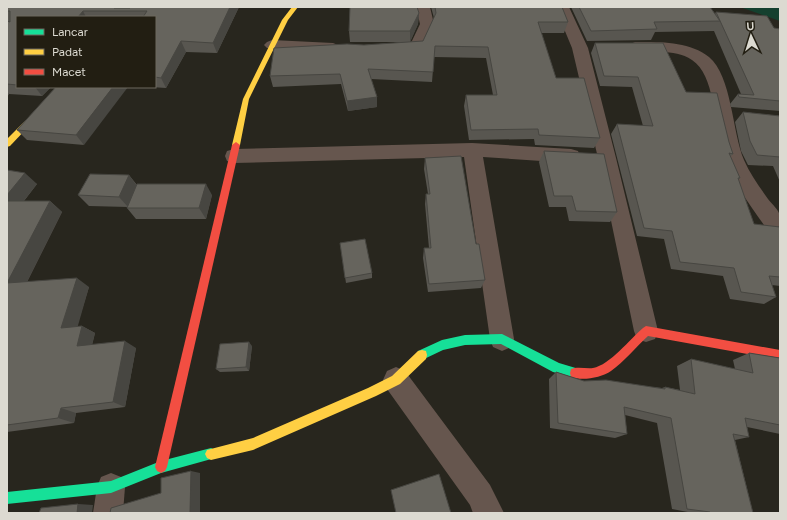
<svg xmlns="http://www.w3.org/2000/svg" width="787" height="520" font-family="Figtree,sans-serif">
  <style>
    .green { fill: #14402e }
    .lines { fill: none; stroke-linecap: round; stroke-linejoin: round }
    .street { fill: #66564e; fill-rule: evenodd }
    .fast { fill: #16e098; fill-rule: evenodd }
    .slow { fill: #ffcf43; fill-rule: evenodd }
    .jam { fill: #f24e42; fill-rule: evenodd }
    .wall { fill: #585650 }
    .shaded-wall { fill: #474641 }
    .building { fill: #66645d; stroke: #474641 }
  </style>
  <rect width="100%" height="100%" fill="#28261e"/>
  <path class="green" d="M740 7H780V21Z"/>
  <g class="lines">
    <g class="street">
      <path d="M416 7H430L434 24 425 47 422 50C412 53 400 55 390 52L387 49 390 46 411 43 420 24Z"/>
      <path d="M555 7H569L588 48 616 158 658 331 655 339 646 342 637 339 634 331 598 158 572 48Z"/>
      <path d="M272 40 333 43 338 45 341 48 338 51 333 53 267 48 264 45 267 42Z"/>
      <path d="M635 42C659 42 689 41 709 57 732 76 732 132 744 160 750 174 759 186 768 199 772 204 779 210 780 216 782 224 780 233 780 241L773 238C754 210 730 181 721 148 714 123 715 75 692 60 673 47 650 55 630 50L627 47 630 44Z"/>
      <path d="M472 143 571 149 578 151 580 156 578 161 571 163 483 157 514 339 511 347 502 351 493 347 490 339 464 157 234 163 227 161 225 156 227 151 234 149Z"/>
      <path d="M396 367 405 371 490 485 504 513H473L470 505 387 389 383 380 387 371Z"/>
      <path d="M111 473 121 477 125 487 123 513H93L97 487 101 477Z"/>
    </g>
    <g class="fast">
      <path d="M502 334 559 363 579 369 580 373 579 377 575 378 553 372 501 344 465 345 443 350 422 360 418 359 417 355 418 351 442 340 465 335Z"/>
      <path d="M211 448 215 450 217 454 215 458 161 473 111 493 7 504V492L111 481 161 461Z"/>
    </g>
    <g class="slow">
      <path d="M292 7H298L288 20 249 99 240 145 236 148 233 147 232 145 243 99 282 20Z"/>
      <path d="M59 87H66L10 146 7 147V139Z"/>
      <path d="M422 350 426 351 427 355 426 359 400 384 376 396 253 450 211 460 207 458 205 454 207 450 253 438 368 388 392 376 418 351Z"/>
    </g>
    <g class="jam">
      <path d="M236 142 240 145 167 467 165 471 161 473 157 471 155 467 232 145Z"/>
      <path d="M646 326 780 350V360L648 336C636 347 624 362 611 371 601 378 582 381 571 377L570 373 571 369C578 366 586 369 593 368 610 365 630 339 643 328Z"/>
    </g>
  </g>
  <g class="wall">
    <path d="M7 7 126 8 239 7 217 53 186 52 166 88 151 87H155V17H17V87H51L42 96 9 94 7 97V21H10H7Z"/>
    <path d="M431 7H562L568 22 564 33H541L556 78 600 138 594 148 535 145 534 139 469 140 464 106 466 95H493L486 58 434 57 432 82 371 79 377 107 348 111 341 84 273 87 270 76 364 45 423 41 434 18Z"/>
    <path d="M571 7H710L715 14 716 12 774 28 780 29V111L731 107 730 104 738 94H741L714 31 655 32 651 40 587 41Z"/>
    <path d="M419 13 418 24 410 42H350L349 31Z"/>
    <path d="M595 43 686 92 729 142 733 154 730 157 740 178 738 179 754 224 780 227V286L772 285 776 297 764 304 730 299 723 276 671 269 664 239 637 236 611 134 617 124 643 126 632 87 600 86 591 53Z"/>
    <path d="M56 87 84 145 27 140 17 130Z"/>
    <path d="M743 112 780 116V182L773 166 748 165 741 151 735 122Z"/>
    <path d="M544 151 617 212 610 222 569 221 566 207H549L539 162Z"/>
    <path d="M425 158 476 244 485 280 481 288 428 292 423 258 424 248H429L425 204 426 194H428L424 169Z"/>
    <path d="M7 170 37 184 24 201H50L62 212 27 282 89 287 77 326H82L95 333 92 345 136 348 125 407 76 413 74 423 7 432Z"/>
    <path d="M129 175 137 185 212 195 206 219H136L127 208 128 207 89 206 78 195Z"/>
    <path d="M340 243 372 273V278L346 283Z"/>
    <path d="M252 346 249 371 220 372 216 369Z"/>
    <path d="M749 353 780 358V434L747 427 749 437 735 440 753 513H693L672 509 657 423 625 415 627 434 615 438 550 428 549 379 556 372 584 381 662 388 665 387 680 390 677 366 691 359 735 369 733 360Z"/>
  </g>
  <g class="shaded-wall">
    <path d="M113 7H127L123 11H115Z"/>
    <path d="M230 7H239L217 53 213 43Z"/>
    <path d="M83 11 86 17H78Z"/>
    <path d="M419 13 418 24 410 42V31Z"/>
    <path d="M181 41 186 52 166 88 161 78Z"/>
    <path d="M35 87H51L42 96Z"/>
    <path d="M113 87H128L84 145 76 135Z"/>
    <path d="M7 92 9 94 7 97Z"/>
    <path d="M377 97V107L348 111 347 101Z"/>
    <path d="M25 173 37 184 15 212 7 205V195Z"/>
    <path d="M129 175 137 186 128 207 119 197Z"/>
    <path d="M206 184 212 195 206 219 199 208Z"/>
    <path d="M50 201 62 212 22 292 7 283Z"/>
    <path d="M77 278 89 287 75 336 61 328Z"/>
    <path d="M82 326 95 333 90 353 77 346Z"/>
    <path d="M125 341 136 348 125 407 113 402Z"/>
    <path d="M249 342 252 346 249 371 246 367Z"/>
    <path d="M61 408 76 413 74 423 58 418Z"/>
    <path d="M191 471 200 473V513H190Z"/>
    <path d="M78 504 93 505 92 513H77Z"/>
  </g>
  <g class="building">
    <path d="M7 7H113L114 8H130V7H230L213 43 181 41 161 78 155 77V17H143L147 11H83L78 17H17V85L7 84V21L10 22V11H7Z"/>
    <path d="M350 7H417L419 13 410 31H349Z"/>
    <path d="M435 7H562L568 22H538L556 78H584L600 138 539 135 538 129 471 130 466 95H497L488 47 435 46 433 72 368 69 377 97 347 101 340 74 270 76 274 48 347 44 364 45 423 41 436 13Z"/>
    <path d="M579 7H710L720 21 654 22 657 29 591 31Z"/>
    <path d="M716 12 767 16 774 28 780 29V101L739 97 738 94 754 95Z"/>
    <path d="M595 43H663L686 92 717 93 729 142 733 154 729 153 740 178H738L754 224 780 227V277L769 276 776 297 741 292 734 268 680 262 672 231 644 228 617 124 653 126 638 77 604 76Z"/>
    <path d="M56 87H113L76 135 17 130Z"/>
    <path d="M743 112 780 116V157L757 155 750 141Z"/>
    <path d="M544 151 604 154 617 212 576 211 572 196H554Z"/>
    <path d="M461 156 476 244H479L485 280 429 284 424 248H431L426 194H430L425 158Z"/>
    <path d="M7 170 25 173 7 195Z"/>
    <path d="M90 174 129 175 119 197 78 195Z"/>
    <path d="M137 184H206L199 208H127Z"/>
    <path d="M7 201H50L7 283 77 278 61 328 82 326 77 346 125 341 113 402 61 408 58 418 7 425Z"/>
    <path d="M365 239 372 273 345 278 340 243Z"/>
    <path d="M249 342 246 367 216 369 220 344Z"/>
    <path d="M749 353 780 358V425L745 418 749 437 733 434 753 513H710V512L687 509 671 418 624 407 627 434 558 423 556 372 584 381 606 380 665 389V387L695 394 691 359 753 373Z"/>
    <path d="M191 471 190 513H110L111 508 161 493V478Z"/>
    <path d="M439 474 451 513H396L391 490Z"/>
    <path d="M78 504 77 513H39L41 508Z"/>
  </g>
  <rect width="787" height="520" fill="none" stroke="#dcdad1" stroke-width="16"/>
  <rect x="16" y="16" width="140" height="72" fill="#221e12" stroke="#6c695e"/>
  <rect x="24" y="29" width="20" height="6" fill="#16e098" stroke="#6c695e"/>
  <text x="52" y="36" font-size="12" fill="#dcdad1">Lancar</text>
  <rect x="24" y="49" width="20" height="6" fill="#ffcf43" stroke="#6c695e"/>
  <text x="52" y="56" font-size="12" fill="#dcdad1">Padat</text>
  <rect x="24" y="69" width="20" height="6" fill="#f24e42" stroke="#6c695e"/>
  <text x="52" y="76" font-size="12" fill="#dcdad1">Macet</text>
  <g transform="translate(751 36) rotate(356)" stroke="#221e12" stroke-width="3" paint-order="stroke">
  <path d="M0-3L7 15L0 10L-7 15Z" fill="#dcdad1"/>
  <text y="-6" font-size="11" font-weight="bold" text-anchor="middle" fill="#dcdad1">U</text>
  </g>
</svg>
